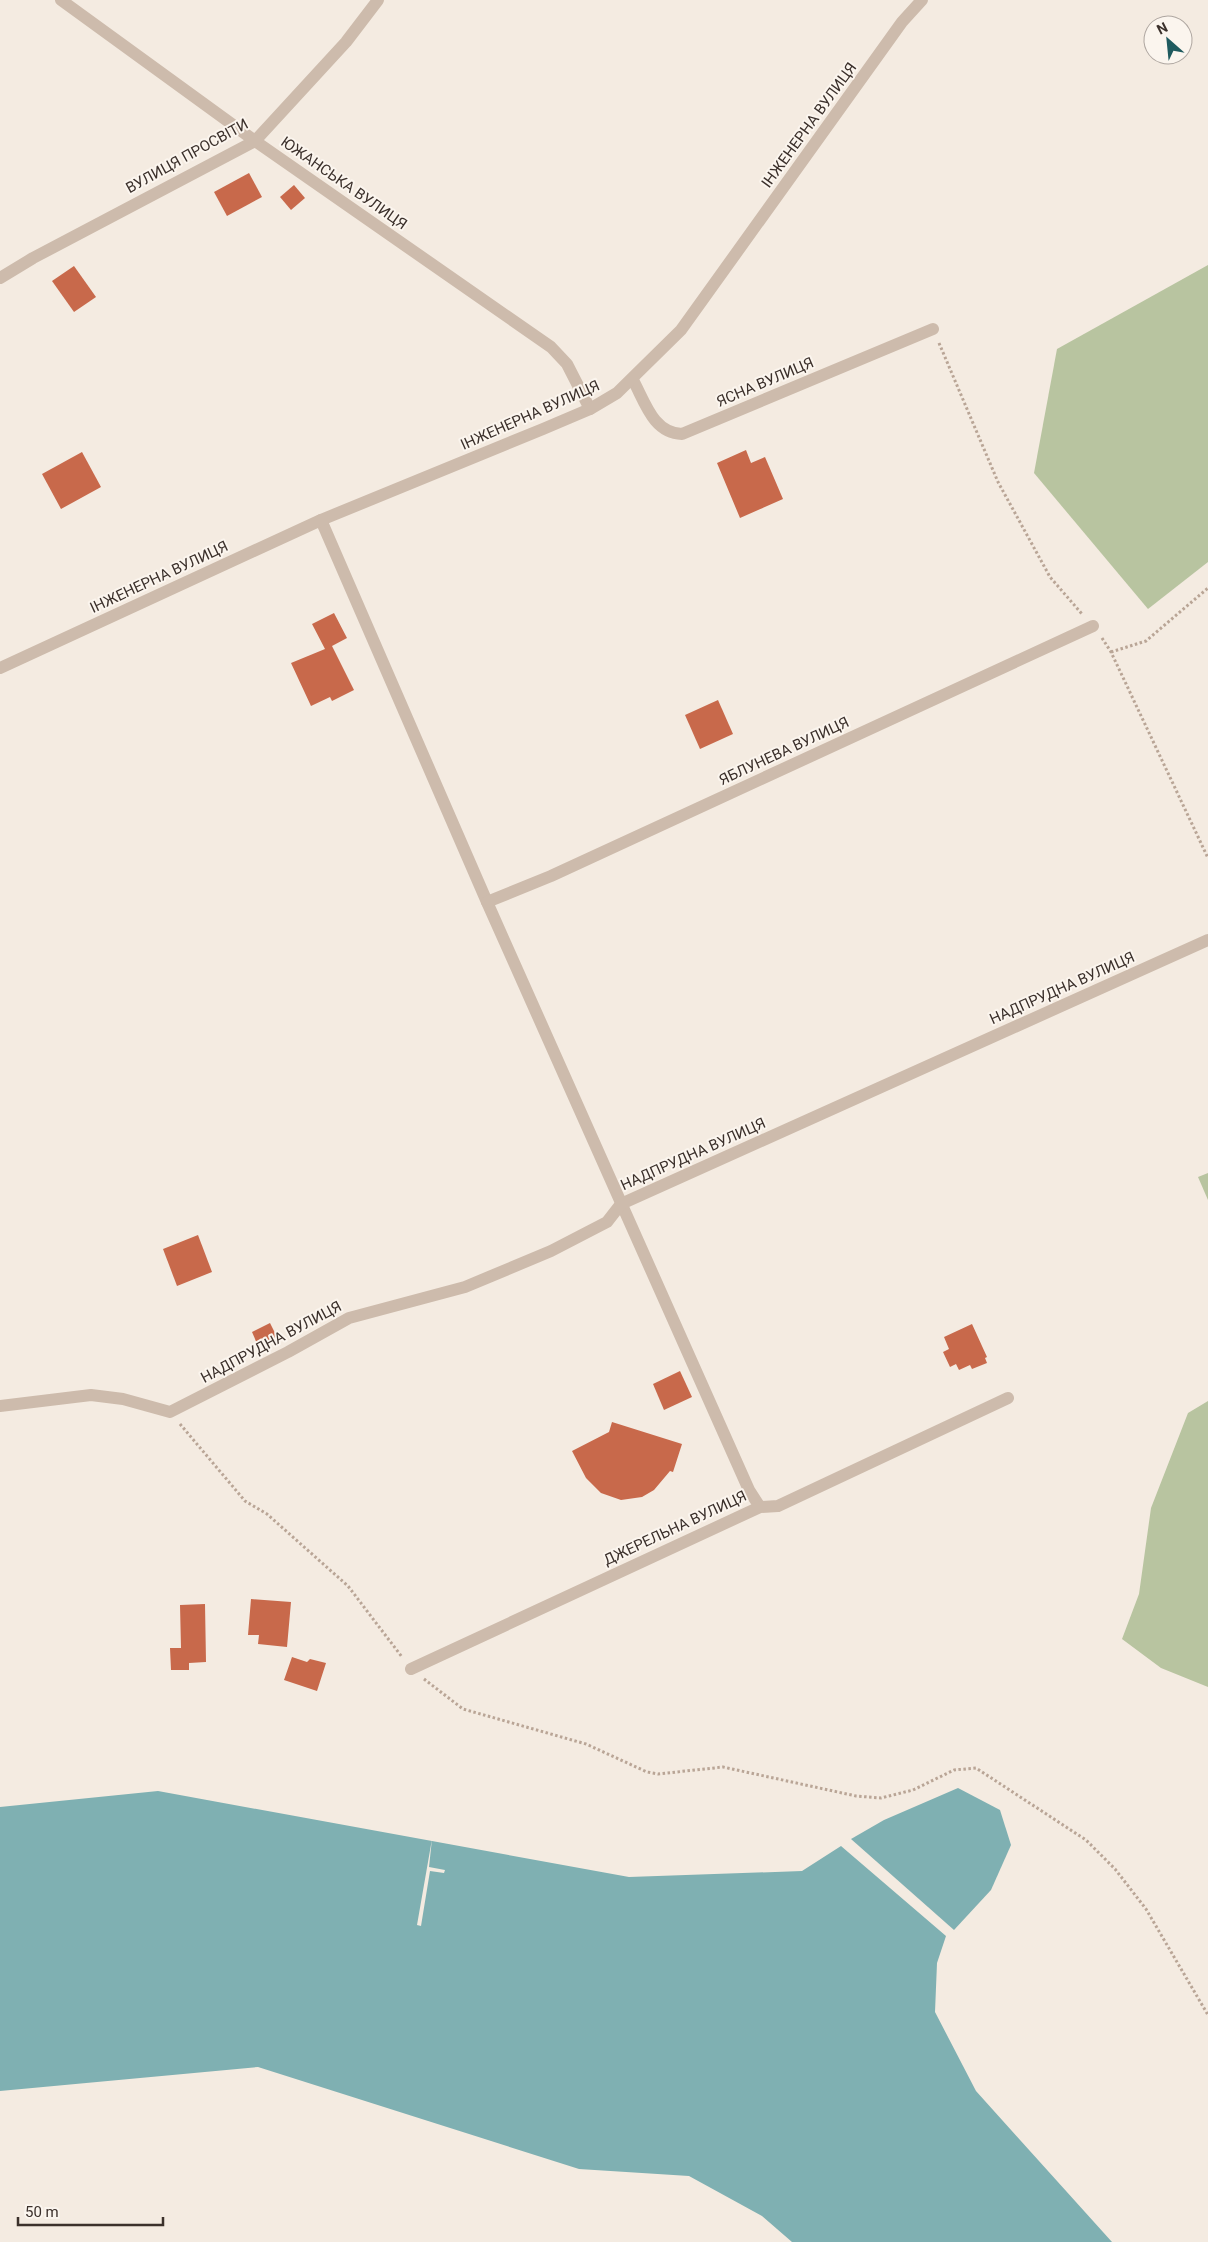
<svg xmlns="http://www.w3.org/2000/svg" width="1208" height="2242" font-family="Roboto,sans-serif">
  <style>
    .green { fill: #b8c4a0 }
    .water { fill: #7fb0b2 }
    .pier { fill: #f4ebe1 }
    .building { fill: #c8694b }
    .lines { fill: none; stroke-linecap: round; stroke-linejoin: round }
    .path { stroke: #b9a596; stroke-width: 3; stroke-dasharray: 2.5 2.5; stroke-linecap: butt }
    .minor { stroke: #cdbbac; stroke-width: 12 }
    .tertiary { stroke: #cdbbac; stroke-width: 12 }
    .labels { text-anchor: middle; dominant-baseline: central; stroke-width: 4; stroke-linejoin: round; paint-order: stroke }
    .street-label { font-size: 15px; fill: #3b302b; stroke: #fbf5ee }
  </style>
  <rect width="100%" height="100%" fill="#f4ebe1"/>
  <g class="green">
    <path d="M1208 265V562L1148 609 1034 473 1057 349Z"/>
    <path d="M1208 1173V1200L1198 1177Z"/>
    <path d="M1208 1401V1687L1161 1668 1122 1639 1139 1594 1151 1508 1188 1413Z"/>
  </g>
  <g class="water">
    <path d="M958 1788 1000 1810 1011 1845 991 1890 954 1930 851 1839 884 1820Z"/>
    <path d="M158 1791 629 1877 802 1871 841 1846 946 1936 937 1963 935 2012 976 2091 1112 2242H792L762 2216 689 2176 579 2169 258 2067 0 2091V1807Z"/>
  </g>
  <path class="pier" d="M432 1839 429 1867 445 1870 444 1873 430 1871 421 1926 417 1925Z"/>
  <g class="building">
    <path d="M249 173 262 197 227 216 214 192Z"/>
    <path d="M294 185 305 198 291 210 280 197Z"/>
    <path d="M74 266 96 297 74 312 52 281Z"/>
    <path d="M746 450 751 463 765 457 783 499 740 518 717 463Z"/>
    <path d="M82 452 101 487 61 509 42 474Z"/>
    <path d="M334 613 347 638 332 646 354 690 332 701 330 697 311 706 291 663 325 649 312 624Z"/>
    <path d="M718 700 733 734 700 749 685 715Z"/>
    <path d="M198 1235 212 1272 177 1286 163 1249Z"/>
    <path d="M270 1323 277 1337 258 1346 252 1332Z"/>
    <path d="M972 1324 987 1357 985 1358 987 1363 972 1369 970 1365 959 1370 956 1364 950 1367 943 1352 949 1349 944 1337Z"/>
    <path d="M680 1371 692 1397 664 1410 653 1384Z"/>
    <path d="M612 1422 682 1444 673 1472 670 1471 654 1490 642 1497 621 1500 601 1493 586 1478 572 1451 609 1432Z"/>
    <path d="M251 1599 291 1602 287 1647 258 1644 259 1635H248Z"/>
    <path d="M205 1604 206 1662 189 1663V1670H171L170 1648H181L180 1605Z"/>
    <path d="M292 1657 307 1662 310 1659 326 1663 317 1691 284 1680Z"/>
  </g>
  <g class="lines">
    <g class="path">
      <path d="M939 343 998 482 1050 577 1082 614"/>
      <path d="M1102 638 1111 652 1208 858"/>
      <path d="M1111 652 1146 641 1208 588"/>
      <path d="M180 1424 245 1501 267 1514 348 1586 402 1657"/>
      <path d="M424 1679 463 1709 586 1744 647 1772 658 1774 723 1767 856 1796 881 1798 913 1790 954 1770 976 1768 1086 1840 1115 1869 1146 1909 1208 2015"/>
    </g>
    <g class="minor">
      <path d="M61 0 255 141 551 347 567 364 590 409"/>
      <path d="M0 278 33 258 255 141 346 42 378 0"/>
      <path d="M633 380C645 402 653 433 682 434L933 329"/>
      <path d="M321 520 487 902 749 1490 760 1507"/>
      <path d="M487 902 551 876 1093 626"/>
      <path d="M0 1406 91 1395 123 1399 170 1412 288 1352 349 1318 465 1287 551 1251 607 1222 621 1204 1208 940"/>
      <path d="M411 1669 760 1507 778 1506 1008 1398"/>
    </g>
    <path class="tertiary" d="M0 668 321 520 543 429 590 409 617 393 681 330 902 22 922 0"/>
  </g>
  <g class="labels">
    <g class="street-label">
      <text transform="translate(809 125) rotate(-54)">ІНЖЕНЕРНА ВУЛИЦЯ</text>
      <text transform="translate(187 156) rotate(-29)">ВУЛИЦЯ ПРОСВІТИ</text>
      <text transform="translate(344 183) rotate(35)">ЮЖАНСЬКА ВУЛИЦЯ</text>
      <text transform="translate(765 382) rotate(-23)">ЯСНА ВУЛИЦЯ</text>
      <text transform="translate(530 415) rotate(-24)">ІНЖЕНЕРНА ВУЛИЦЯ</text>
      <text transform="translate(159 577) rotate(-25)">ІНЖЕНЕРНА ВУЛИЦЯ</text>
      <text transform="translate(784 751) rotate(-25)">ЯБЛУНЕВА ВУЛИЦЯ</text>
      <text transform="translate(1062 988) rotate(-24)">НАДПРУДНА ВУЛИЦЯ</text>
      <text transform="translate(693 1154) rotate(-24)">НАДПРУДНА ВУЛИЦЯ</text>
      <text transform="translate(271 1342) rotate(-28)">НАДПРУДНА ВУЛИЦЯ</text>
      <text transform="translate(675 1528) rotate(-25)">ДЖЕРЕЛЬНА ВУЛИЦЯ</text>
    </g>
  </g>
  <g transform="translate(1168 40) rotate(333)"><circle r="24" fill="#fbf5ee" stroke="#aea6a0"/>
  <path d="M0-4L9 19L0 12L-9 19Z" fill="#1f5a5e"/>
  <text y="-8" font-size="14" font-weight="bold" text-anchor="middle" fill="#3b302b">N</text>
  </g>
  <path d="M18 2217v8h145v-8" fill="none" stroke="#3b302b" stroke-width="2.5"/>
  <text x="25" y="2217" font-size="15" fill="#3b302b" stroke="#fbf5ee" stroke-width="4" paint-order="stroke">50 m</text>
</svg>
